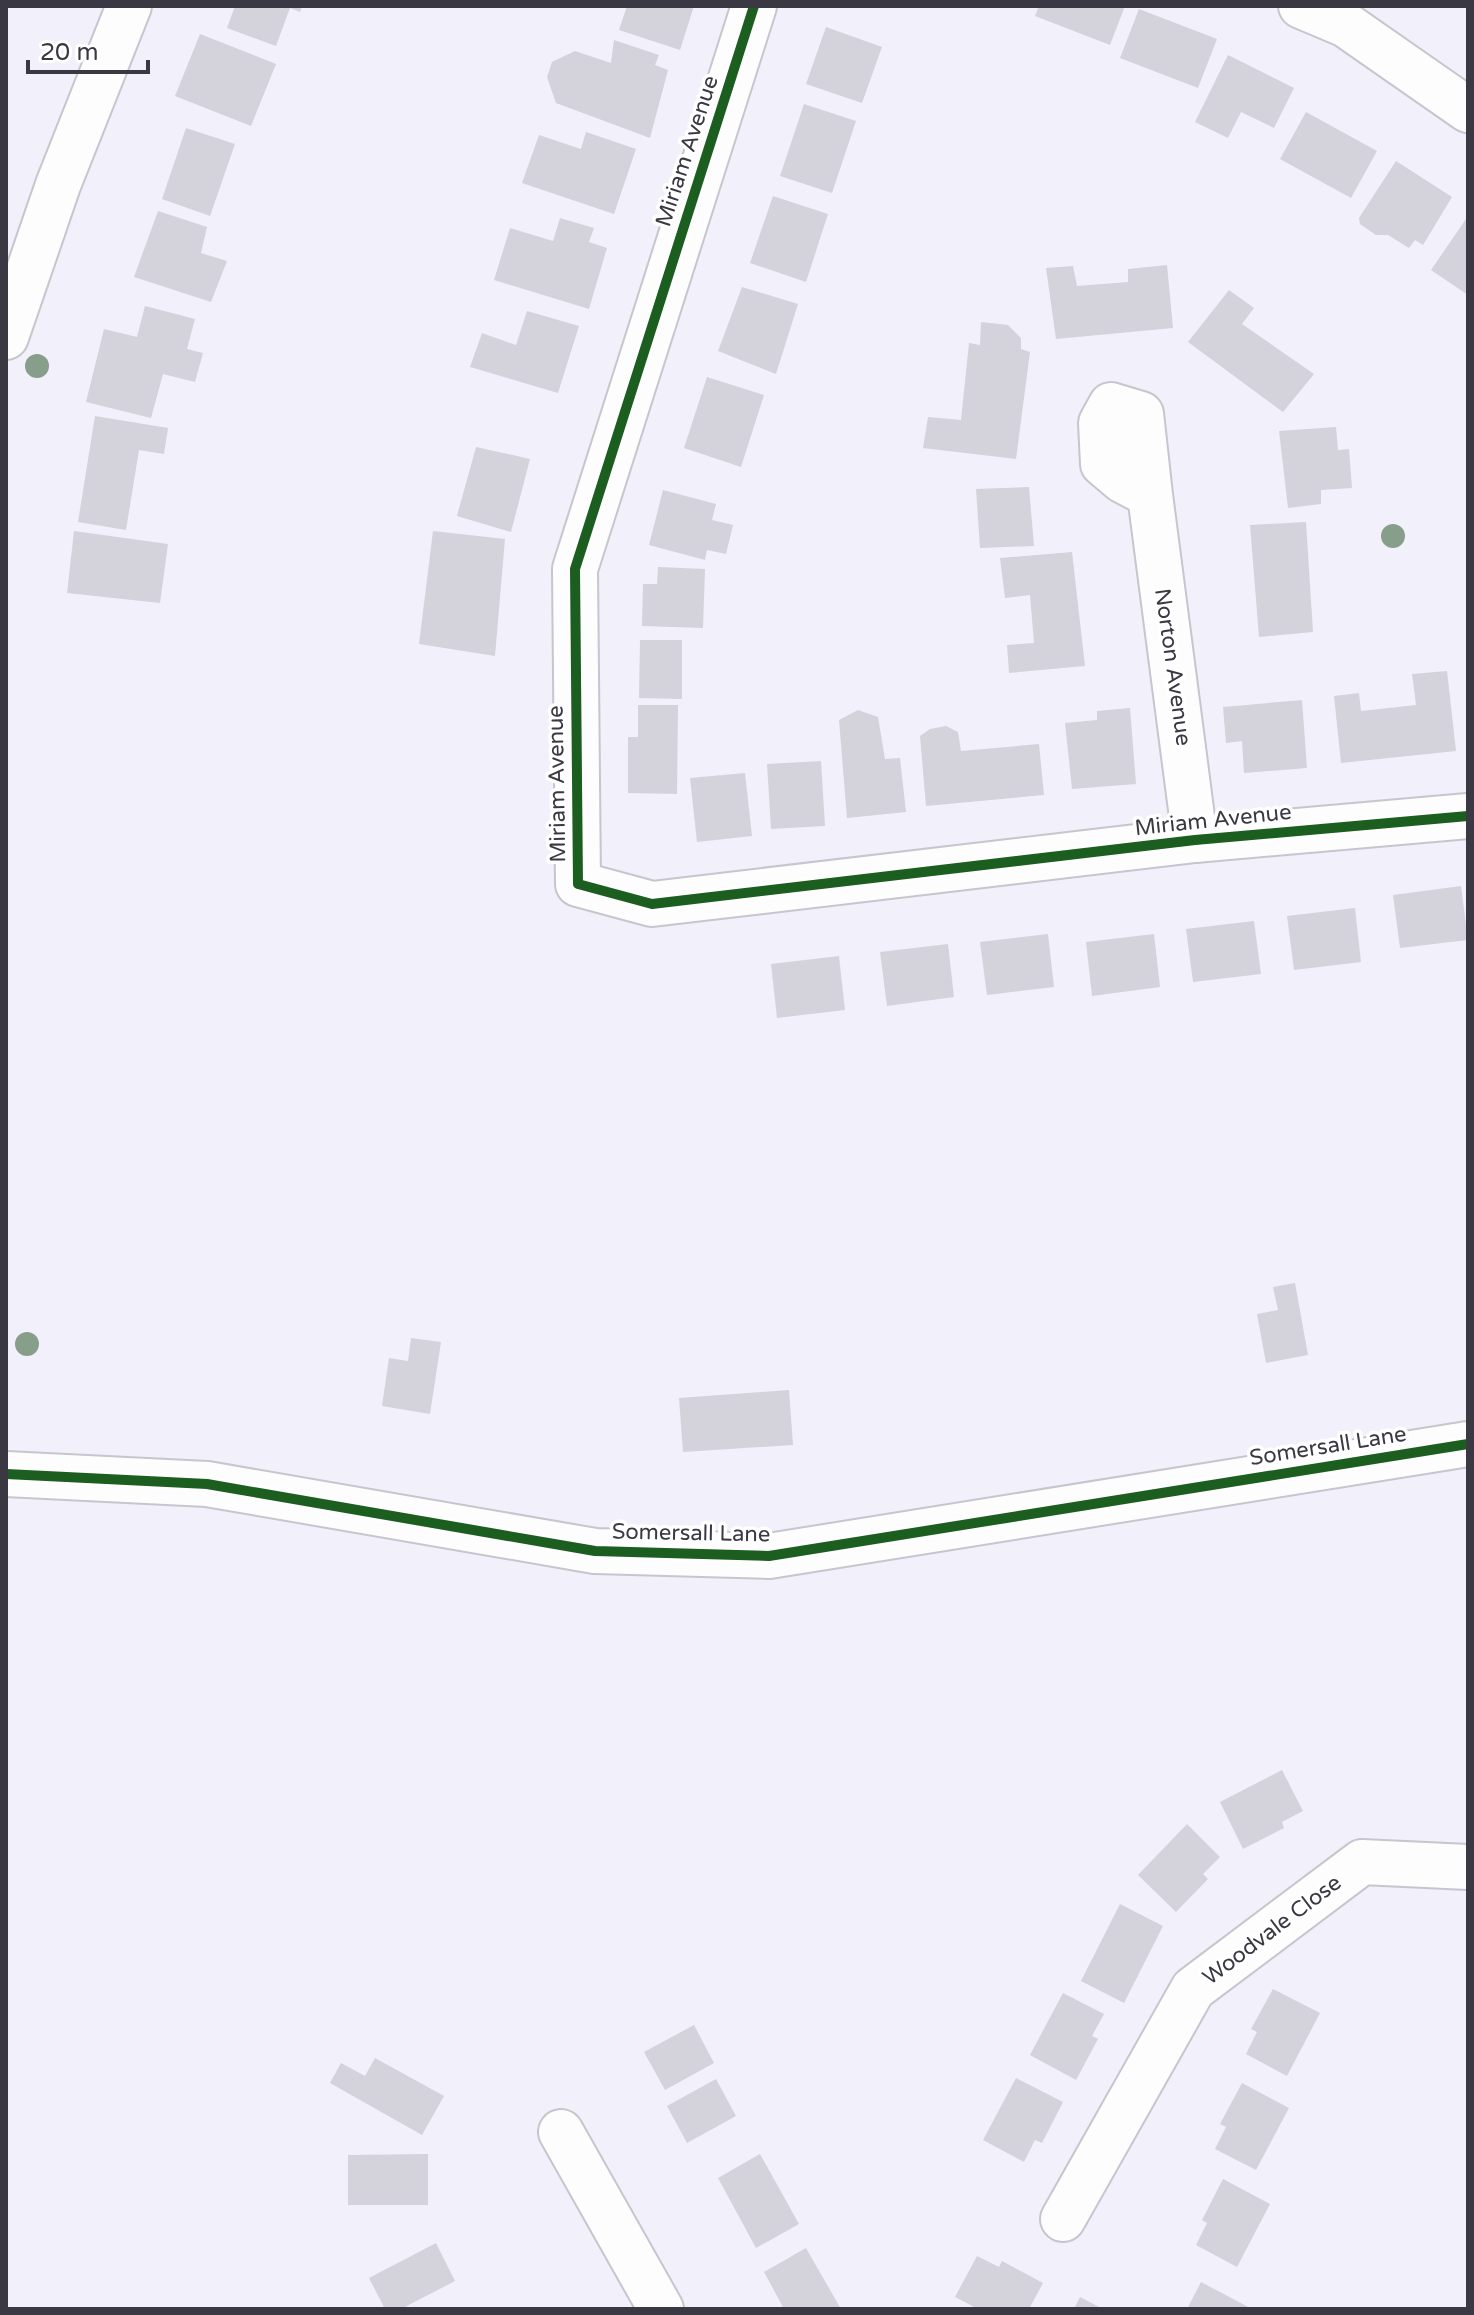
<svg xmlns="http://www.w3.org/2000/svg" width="1474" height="2315" font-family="'Varela Round',sans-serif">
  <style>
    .building { fill: #d4d2db }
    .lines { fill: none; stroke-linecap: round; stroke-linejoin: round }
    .street-casing { stroke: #c7c5cd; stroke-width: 48 }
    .secondary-casing { stroke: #c7c5cd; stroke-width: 48 }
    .street { stroke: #fdfdfe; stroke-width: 44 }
    .secondary { stroke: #fdfdfe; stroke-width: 44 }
    .cycleway-casing { stroke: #fff; stroke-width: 15 }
    .cycleway { stroke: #1b5e20; stroke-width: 10 }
    .tree { fill: #879e8b }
    .labels { text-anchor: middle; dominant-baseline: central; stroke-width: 7; stroke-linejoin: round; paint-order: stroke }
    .street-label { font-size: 22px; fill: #3a3842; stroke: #fff }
  </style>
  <rect width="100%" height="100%" fill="#f2f0fa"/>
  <g class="building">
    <path d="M235 6H302L300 12 290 8 276 46 227 28Z"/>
    <path d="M627 6H694L680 50 619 30Z"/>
    <path d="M1039 6H1125L1110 45 1035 16Z"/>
    <path d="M1139 9 1217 39 1198 88 1120 58Z"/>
    <path d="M826 27 882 47 862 103 806 84Z"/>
    <path d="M200 34 276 64 251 126 175 96Z"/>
    <path d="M614 40 659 55 655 65 668 70 650 138 556 103 547 77 552 62 575 51 611 63Z"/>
    <path d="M1228 55 1294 88 1274 128 1241 112 1228 138 1195 122Z"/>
    <path d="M804 104 856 121 832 193 780 176Z"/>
    <path d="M1306 112 1377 151 1351 198 1280 159Z"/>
    <path d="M186 128 235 144 210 216 162 199Z"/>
    <path d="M586 132 636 149 614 214 522 183 539 135 581 149Z"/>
    <path d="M1396 161 1452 197 1423 245 1415 240 1409 248 1388 235H1376L1360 224 1359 218Z"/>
    <path d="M773 196 828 214 806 282 750 263Z"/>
    <path d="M158 211 207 227 201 253 227 261 211 302 134 277Z"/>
    <path d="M1468 216V295L1431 270Z"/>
    <path d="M560 218 594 228 589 242 607 248 589 309 494 280 510 228 553 241Z"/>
    <path d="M1167 265 1173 328 1056 339 1046 268 1073 266 1077 286 1128 282V269Z"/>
    <path d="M742 287 798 304 776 374 718 351Z"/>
    <path d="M1229 290 1254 308 1242 324 1314 374 1283 412 1188 342Z"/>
    <path d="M145 306 195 319 187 349 203 353 195 382 163 374 151 418 86 402 104 329 137 337Z"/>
    <path d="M527 311 579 326 558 393 470 367 482 333 516 345Z"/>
    <path d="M981 322 1008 325 1021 338V349L1030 352 1016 459 923 448 928 417 961 420 969 343 980 345Z"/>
    <path d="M707 377 764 395 741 467 684 448Z"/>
    <path d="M95 416 168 428 164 454 139 450 126 530 78 522Z"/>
    <path d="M1336 427 1338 450 1349 449 1352 488 1321 490V504L1288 508 1279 431Z"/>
    <path d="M476 447 530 459 511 532 457 516Z"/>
    <path d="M1029 487 1034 546 980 548 976 489Z"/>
    <path d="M663 490 716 504 712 520 733 525 726 554 707 550 705 560 649 545Z"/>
    <path d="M1306 522 1313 632 1259 637 1250 525Z"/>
    <path d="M74 531 168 544 160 603 67 593Z"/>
    <path d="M433 531 505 539 495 656 419 644Z"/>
    <path d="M1072 552 1085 666 1009 673 1007 645 1034 643 1030 595 1005 598 1000 558Z"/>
    <path d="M658 567 705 569 703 628 642 626 643 584H657Z"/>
    <path d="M640 640H682V699L639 698Z"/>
    <path d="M1447 671 1456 751 1341 763 1334 696 1359 693 1361 711 1416 705 1412 674Z"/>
    <path d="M1302 700 1307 768 1244 773 1242 741 1226 743 1223 707Z"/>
    <path d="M638 705H678L677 794 628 793V737H638Z"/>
    <path d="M1130 708 1136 784 1072 789 1065 723 1097 720V711Z"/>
    <path d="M858 710 878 717 885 759 900 758 906 812 847 818 839 720Z"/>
    <path d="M946 726 958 732 961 751 1039 744 1044 795 926 806 920 736 930 729Z"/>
    <path d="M821 761 825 826 771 829 767 764Z"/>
    <path d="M745 773 752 836 697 842 690 778Z"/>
    <path d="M1461 886 1468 940 1400 948 1393 895Z"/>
    <path d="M1355 908 1361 962 1294 970 1287 916Z"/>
    <path d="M1254 921 1261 974 1193 982 1186 929Z"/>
    <path d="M1048 934 1054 987 987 995 980 942Z"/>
    <path d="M1154 934 1160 987 1092 996 1086 942Z"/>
    <path d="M948 944 954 997 887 1006 880 952Z"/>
    <path d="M839 956 845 1010 777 1018 771 964Z"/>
    <path d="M1295 1283 1308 1355 1266 1363 1257 1314 1278 1310 1273 1287Z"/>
    <path d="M411 1338 441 1342 430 1414 382 1406 389 1358 408 1361Z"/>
    <path d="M789 1390 793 1445 683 1452 679 1398Z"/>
    <path d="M1282 1770 1303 1811 1282 1822 1284 1828 1243 1849 1220 1802Z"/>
    <path d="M1187 1824 1220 1857 1203 1874 1208 1879 1176 1912 1138 1875Z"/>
    <path d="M1120 1904 1163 1926 1124 2003 1081 1981Z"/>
    <path d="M1273 1989 1320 2013 1287 2076 1246 2054 1257 2032 1251 2029Z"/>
    <path d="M1063 1993 1104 2014 1092 2036 1098 2039 1076 2080 1030 2055Z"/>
    <path d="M694 2025 714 2063 665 2090 644 2052Z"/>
    <path d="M375 2058 444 2096 422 2135 330 2083 341 2063 365 2076Z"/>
    <path d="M1016 2078 1063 2102 1042 2143 1035 2140 1024 2162 983 2140Z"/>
    <path d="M716 2079 736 2116 687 2143 667 2106Z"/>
    <path d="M1242 2083 1289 2108 1256 2170 1215 2149 1226 2127 1220 2124Z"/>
    <path d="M428 2154V2205H348V2155Z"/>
    <path d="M760 2154 799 2224 756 2248 718 2178Z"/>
    <path d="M1223 2179 1270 2204 1237 2267 1196 2245 1207 2223 1202 2220Z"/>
    <path d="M436 2243 455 2281 401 2309H385L369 2278Z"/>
    <path d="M806 2248 826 2283 841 2309H785L783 2307 764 2272Z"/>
    <path d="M977 2256 999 2267 1002 2261 1043 2283 1029 2309H978L955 2297Z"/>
    <path d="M1201 2282 1252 2309H1187Z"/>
    <path d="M1080 2297 1103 2309H1074Z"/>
  </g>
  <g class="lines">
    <defs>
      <g id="street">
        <path d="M754 6 575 569 578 884 652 904 1195 840 1468 816"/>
        <path d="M1301 6 1346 25 1468 110"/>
        <path d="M1150 495 1122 480 1103 464 1101 423 1111 405 1141 414 1150 495 1195 840"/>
        <path d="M561 2132 661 2309"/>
        <path d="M1063 2219 1193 1989 1362 1862 1468 1867"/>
      </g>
      <g id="secondary">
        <path d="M6 337 58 185 129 6"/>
        <path d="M6 1474 207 1484 595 1551 769 1556 1468 1444"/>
      </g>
    </defs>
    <use href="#street" class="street-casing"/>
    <use href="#secondary" class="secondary-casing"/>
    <use href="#street" class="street"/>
    <use href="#secondary" class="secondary"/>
    <defs>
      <g id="cycleway">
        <path d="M754 6 575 569 578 884 652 904 1195 840 1468 816"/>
        <path d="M6 1474 207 1484 595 1551 769 1556 1468 1444"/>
      </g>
    </defs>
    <use href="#cycleway" class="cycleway-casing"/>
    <use href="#cycleway" class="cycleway"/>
  </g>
  <g class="tree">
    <circle cx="37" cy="366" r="12"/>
    <circle cx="1393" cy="536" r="12"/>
    <circle cx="27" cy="1344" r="12"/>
  </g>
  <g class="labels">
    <g class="street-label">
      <text transform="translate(687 151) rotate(-72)">Miriam Avenue</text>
      <text transform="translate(1173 667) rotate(82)">Norton Avenue</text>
      <text transform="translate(557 784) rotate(-91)">Miriam Avenue</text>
      <text transform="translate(1213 820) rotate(-6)">Miriam Avenue</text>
      <text transform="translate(1328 1446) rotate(-9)">Somersall Lane</text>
      <text transform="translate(691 1533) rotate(1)">Somersall Lane</text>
      <text transform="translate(1272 1930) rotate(-37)">Woodvale Close</text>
    </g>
  </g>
  <rect width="1474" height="2315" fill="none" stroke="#3a3842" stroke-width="16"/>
  <path d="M28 60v12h120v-12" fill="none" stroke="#3a3842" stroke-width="4"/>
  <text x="40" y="60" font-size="24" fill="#3a3842" stroke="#ffffff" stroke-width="6" paint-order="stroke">20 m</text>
</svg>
